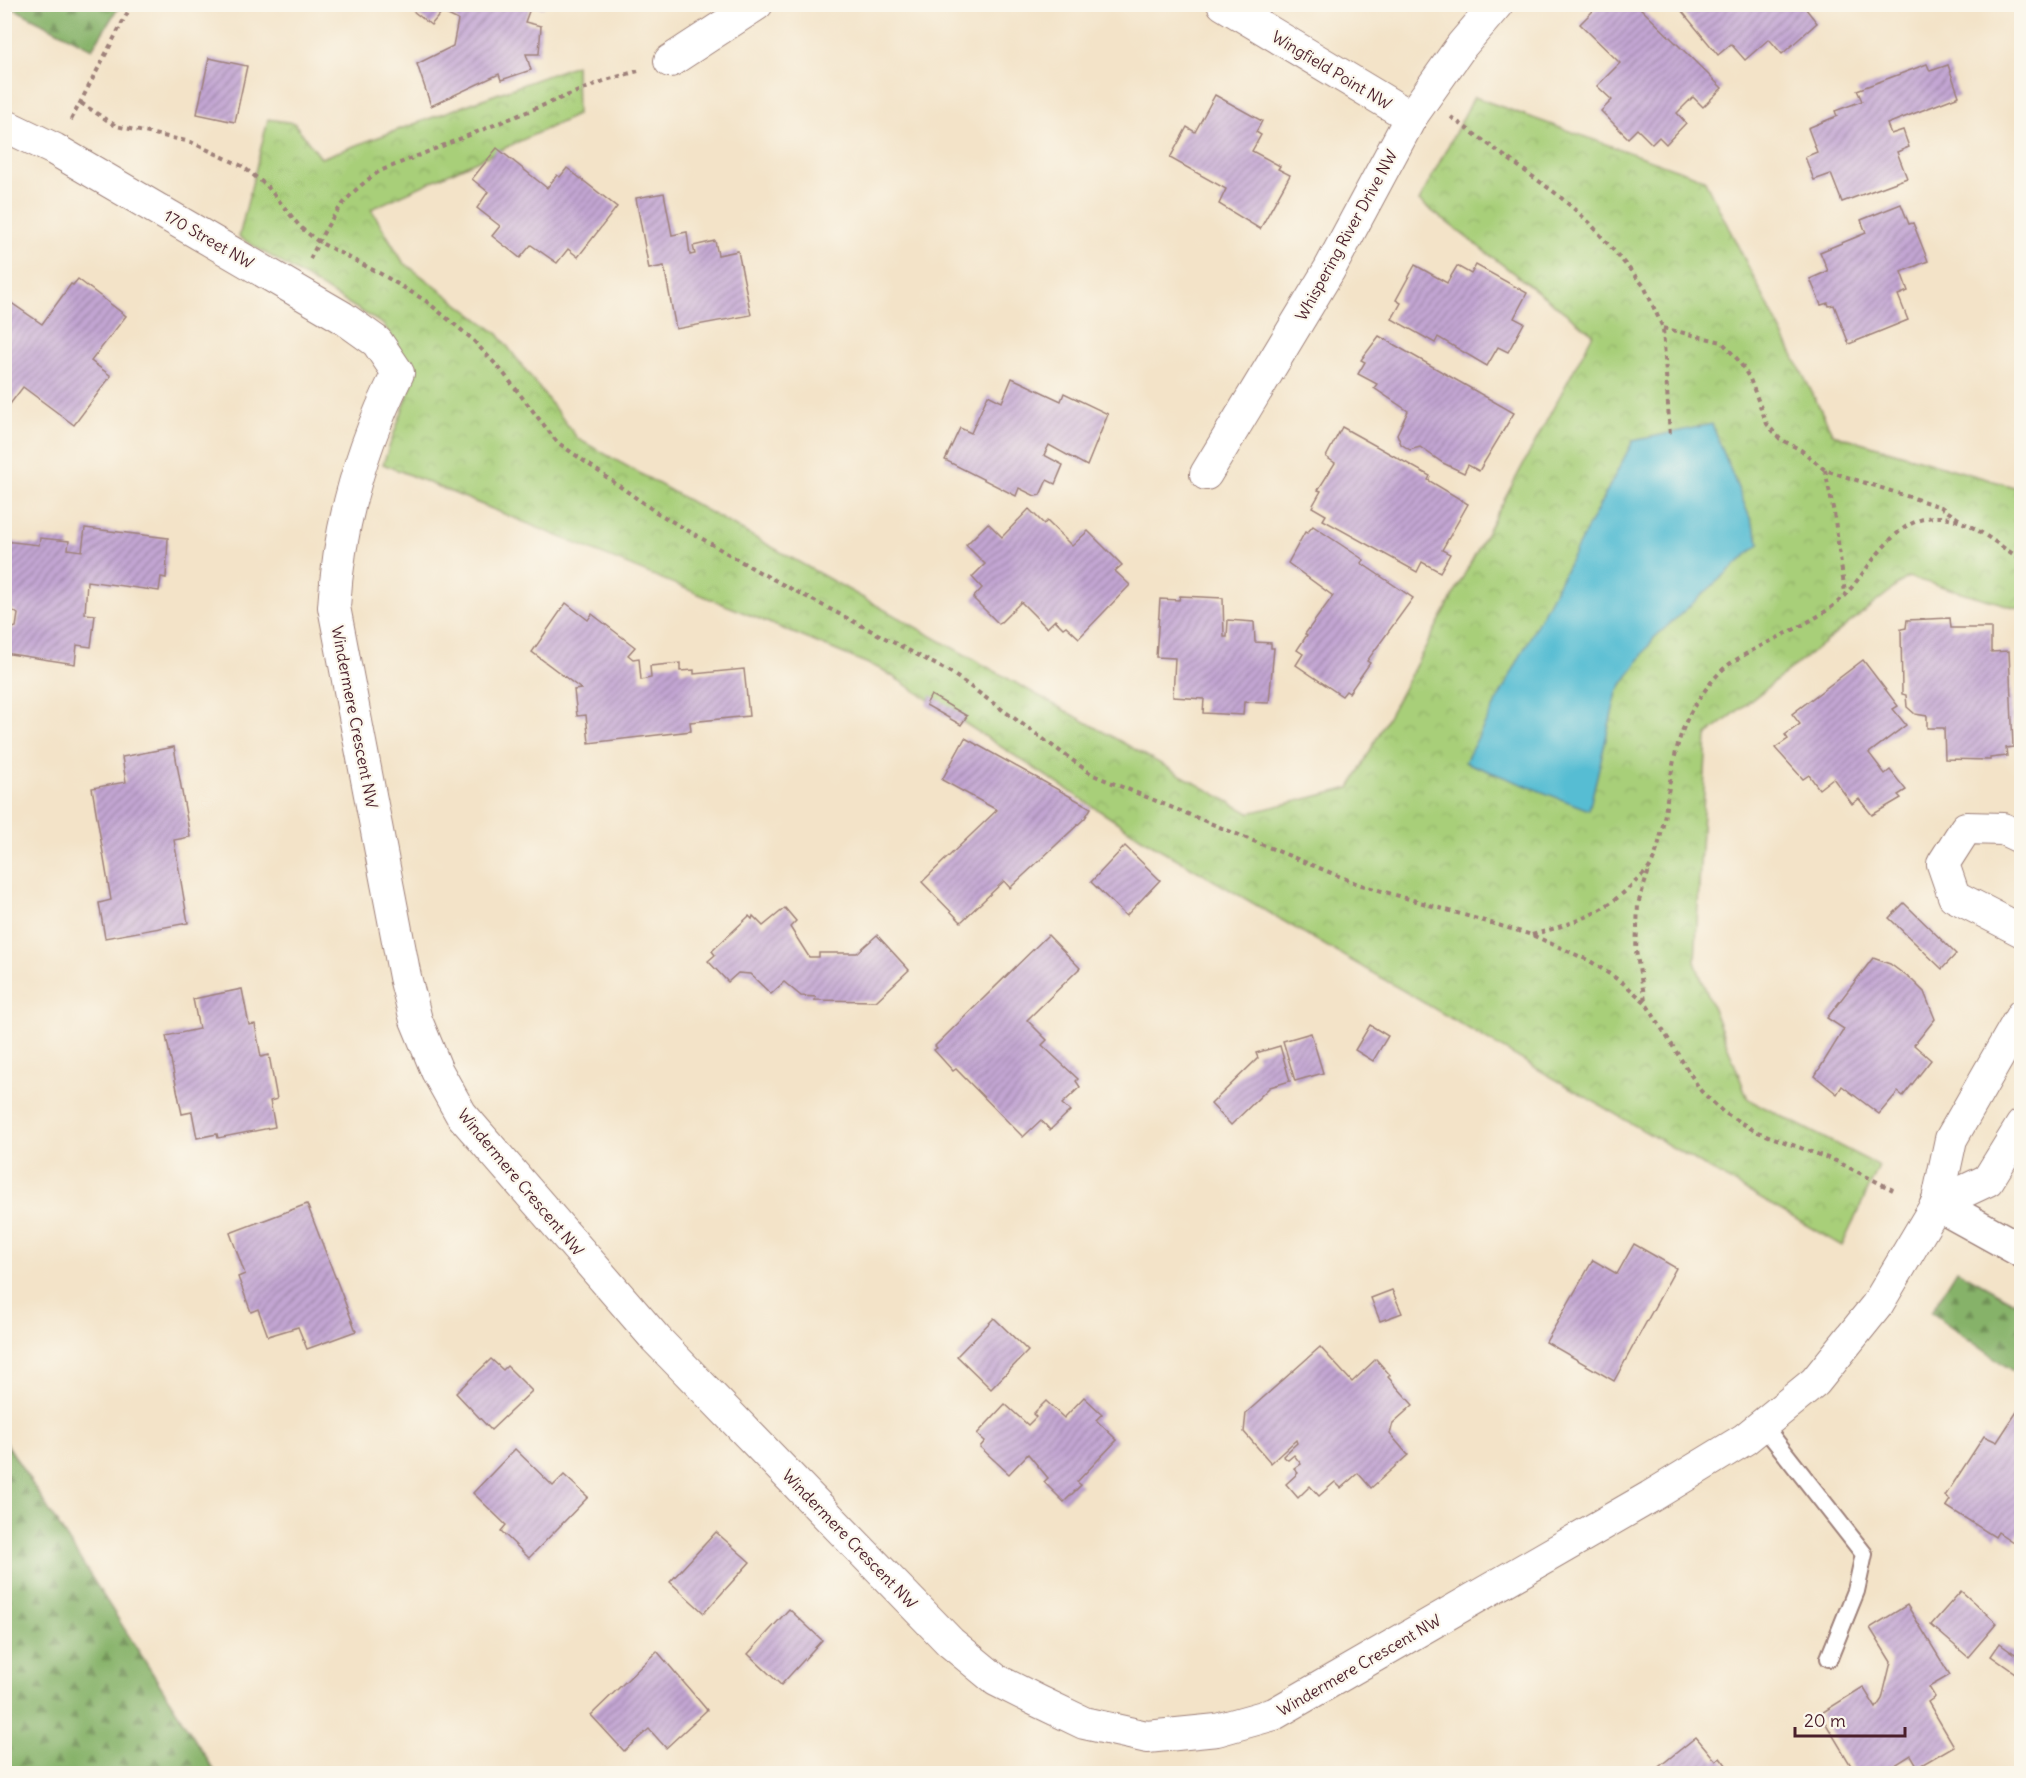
<svg xmlns="http://www.w3.org/2000/svg" width="2026" height="1778" font-family="Delius,sans-serif">
  <style>
    .forest { fill: url(#forest-firs); stroke: #68684a; stroke-width: 1.5 }
    .park { fill: url(#park-crowns); stroke: #797752; stroke-width: 1.5 }
    .water { fill: #56bdd3; stroke: #506e7f; stroke-width: 1.5 }
    .building { fill: url(#building-hatch) }
    .lines { fill: none; stroke-linecap: round; stroke-linejoin: round }
    .service-casing { stroke: #9e817a; stroke-width: 20 }
    .minor-casing { stroke: #9e817a; stroke-width: 34 }
    .tertiary-casing { stroke: #9e817a; stroke-width: 36 }
    .path { stroke: #9e817a; stroke-width: 4; stroke-dasharray: 4.5 4.5; stroke-linecap: butt }
    .service { stroke: #fff; stroke-width: 16 }
    .minor { stroke: #fff; stroke-width: 32 }
    .tertiary { stroke: #fff; stroke-width: 33 }
    .labels { text-anchor: middle; dominant-baseline: central; stroke-width: 4.5; stroke-linejoin: round; paint-order: stroke }
    .street-label { font-size: 16px; fill: #4a1f2b; stroke: #fbf7ec }
  </style>
  <defs>
    <pattern id="forest-firs" width="22" height="20" patternUnits="userSpaceOnUse" patternTransform="scale(1.5)"><rect width="22" height="20" fill="#86b269"/><path d="M5 1l3.5 6h-7zM16 11l3.5 6h-7z" fill="#709057"/></pattern>
    <pattern id="park-crowns" width="20" height="18" patternUnits="userSpaceOnUse" patternTransform="scale(1.5)"><rect width="20" height="18" fill="#a8cf79"/><path d="M2 6a3 3 0 1 1 6 0M12 15a3 3 0 1 1 6 0" fill="none" stroke="#92b169"/></pattern>
    <pattern id="building-hatch" width="6" height="6" patternUnits="userSpaceOnUse" patternTransform="scale(1.5)"><rect width="6" height="6" fill="#c3a6d3"/><path d="M-1 1l2-2M0 6l6-6M5 7l2-2" fill="none" stroke="#a087ab"/></pattern>
  </defs>
  <rect width="100%" height="100%" fill="#fbf7ec"/>
  <filter id="ink" filterUnits="userSpaceOnUse"><feTurbulence type="fractalNoise" baseFrequency=".0167" numOctaves="2"/><feDisplacementMap in="SourceGraphic" scale="12" xChannelSelector="R" yChannelSelector="G"/><feConvolveMatrix kernelMatrix="1 2 1 2 8 2 1 2 1" color-interpolation-filters="sRGB"/></filter>
  <filter id="wash" filterUnits="userSpaceOnUse"><feTurbulence type="fractalNoise" baseFrequency=".008" numOctaves="4" result="noise"/><feDisplacementMap in="SourceGraphic" scale="24" xChannelSelector="R" yChannelSelector="G"/><feGaussianBlur stdDeviation="1.35" result="paint"/><feColorMatrix in="noise" values="0 0 0 0 0 0 0 0 0 0 0 0 0 0 0 0 0 1.4 0 .05"/><feComposite in="paint" operator="in"/></filter>
  <g filter="url(#wash)">
    <rect width="100%" height="100%" fill="#f3e3c8"/>
    <g class="forest">
      <path d="M5 4H120V5L92 49Z"/>
      <path d="M1957 1270 2021 1306V1377L1931 1312Z"/>
      <path d="M5 1441 216 1773H5Z"/>
    </g>
    <path class="park" d="M576 65 577 115 371 209 403 262 498 334 578 439 1249 813 1350 788 1593 334 1419 201 1474 97 1704 179 1833 434 2021 489V609L1908 577 1707 735 1695 962 1748 1099 1879 1166 1842 1246 1146 841 883 670 383 464 415 375 384 325 239 237 268 119 294 123 321 158Z"/>
    <path class="water" d="M1712 424 1760 543 1654 638 1617 692 1589 810 1465 762 1633 441Z"/>
    <g id="blocks">
      <g class="building">
        <path d="M404 4H546L544 8 531 6 525 22 541 26 539 54H526L531 70 501 80 499 74 431 106 417 64 453 46 458 20 442 12 431 25Z"/>
        <path d="M1600 4H1636L1722 88 1703 107 1693 97 1677 113 1686 123 1666 144 1659 137 1652 144 1637 129 1628 138 1601 111 1612 100 1597 86 1620 63 1580 24Z"/>
        <path d="M1676 4H1802L1817 23 1782 54 1769 39 1745 60 1731 44 1718 55Z"/>
        <path d="M209 58 247 66 235 122 197 114Z"/>
        <path d="M1927 64 1930 71 1948 65 1959 96 1887 124 1891 134 1903 130 1909 147 1897 152 1907 178 1842 202 1831 174 1814 180 1805 157 1817 152 1808 128 1837 116 1835 111 1862 101 1857 90Z"/>
        <path d="M1215 95 1262 121 1256 132 1261 135 1252 151 1280 166 1278 169 1290 175 1260 229 1219 204 1226 189 1170 158 1187 127 1195 132Z"/>
        <path d="M497 148 547 188 557 175 560 177 567 168 617 207 578 257 568 249 557 263 531 245 520 258 492 236 500 226 477 208 488 192 472 179Z"/>
        <path d="M664 193 672 235 687 232 690 255 695 254 693 246 715 241 718 255 738 251 751 315 676 329 664 266 649 269 636 198Z"/>
        <path d="M1901 204 1909 224 1913 223 1928 261 1901 272 1908 291 1898 295 1908 320 1849 344 1834 305 1829 306 1828 303 1821 305 1810 279 1828 271 1820 252 1866 233 1861 220Z"/>
        <path d="M1415 265 1447 283 1457 266 1471 274 1476 265 1527 293 1514 318 1524 323 1508 352 1498 347 1487 366 1438 337 1435 343 1392 319 1401 303 1396 300Z"/>
        <path d="M78 279 126 316 91 361 111 376 74 425 23 387 4 412V298L42 324 71 284 73 285Z"/>
        <path d="M1379 336 1514 413 1479 471 1468 465 1464 473 1443 463 1420 447 1410 450 1401 444 1397 434 1408 411 1374 388 1377 384 1358 374 1365 362 1361 360Z"/>
        <path d="M1012 378 1061 401 1064 393 1108 414 1087 466 1049 445 1044 455 1063 465 1055 484 1047 480 1040 495 1035 496 1019 488 1016 496 945 460 960 428 971 433 988 395 1002 402Z"/>
        <path d="M1342 427 1430 476 1428 480 1468 504 1442 550 1450 554 1440 572 1422 562 1417 572 1323 520 1326 515 1312 507 1321 491 1318 490 1335 463 1326 457Z"/>
        <path d="M1029 509 1044 524 1047 521 1072 546 1088 531 1122 565 1115 571 1130 585 1079 638 1066 626 1063 628 1055 620 1047 628 1021 602 999 624 973 598 982 588 972 577 985 564 966 545 988 523 1002 537Z"/>
        <path d="M1313 526 1364 560 1361 563 1413 598 1367 661 1370 663 1349 693 1346 691 1342 696 1296 665 1303 654 1297 650 1307 635 1305 634 1333 596 1288 563 1305 532 1307 533Z"/>
        <path d="M85 528 168 538 166 578 161 577 159 591 87 581 85 614 95 615 91 647 77 645 75 664 4 653V631L16 627 18 614 9 608 4 598V541L39 545 40 538 69 541 68 549 82 551Z"/>
        <path d="M1180 596 1223 598 1224 637H1227L1228 620 1254 622 1255 642 1271 643V648H1274L1269 703 1244 702 1243 715 1203 713 1204 699 1173 697 1175 658 1156 657 1160 599 1179 600Z"/>
        <path d="M566 603 588 620 592 614 635 647 628 655 633 659 639 658 641 680 651 678 650 666 680 663V671L694 670V674L744 669 749 716 690 722 691 731 589 743 586 715 577 716 574 690 581 689 532 652Z"/>
        <path d="M1950 618 1951 628H1991V652L2009 651 2013 747 2006 748 2007 756 1990 758V760L1945 759 1944 728H1927V716L1915 714 1907 707 1906 695 1902 694 1901 629 1906 628 1907 620Z"/>
        <path d="M1863 660 1898 706 1893 709 1906 725 1869 753 1885 774 1890 770 1906 790 1898 795 1901 798 1872 815 1859 799 1852 804 1833 778 1819 789 1809 775 1803 779 1775 748 1788 739 1785 735 1800 724 1792 714Z"/>
        <path d="M931 695 967 716 961 725 926 705Z"/>
        <path d="M965 738 1091 808 1085 818 1010 888 1004 881 961 922 922 882 997 810 942 780Z"/>
        <path d="M174 747 190 837 174 840 188 923 105 938 99 903 111 900 92 788 126 782 122 757Z"/>
        <path d="M1125 846 1160 880 1126 916 1091 882Z"/>
        <path d="M1904 903 1956 954 1942 969 1889 918Z"/>
        <path d="M785 908 796 921 790 927 809 957H819V953H857L877 935 909 970 876 1001 815 1000 816 997 801 996 784 982 771 994 750 974 738 973 728 982 708 961 715 955 712 951 749 916 752 919 753 916 763 926Z"/>
        <path d="M1048 935 1080 968 1027 1020 1047 1040 1042 1045 1078 1079 1076 1081 1080 1087 1062 1104 1070 1111 1050 1130 1041 1120 1023 1137 956 1069 953 1071 934 1050 937 1048 935 1046Z"/>
        <path d="M1873 958 1890 964 1913 981 1924 992 1935 1019 1914 1045 1931 1060 1903 1096 1898 1092 1879 1114 1842 1086 1837 1094 1815 1076 1844 1029 1827 1018Z"/>
        <path d="M242 989 249 1025 255 1024 261 1057 269 1055 277 1099 270 1101 275 1127 218 1138 217 1134 197 1138 192 1112 182 1114 166 1036 199 1029 193 999Z"/>
        <path d="M1370 1025 1388 1036 1373 1061 1355 1050Z"/>
        <path d="M1311 1033 1323 1073 1295 1081 1283 1041Z"/>
        <path d="M1280 1046 1290 1081 1270 1087 1231 1125 1211 1104 1258 1058 1256 1053Z"/>
        <path d="M307 1204 356 1331 307 1349 298 1327 268 1336 258 1309 251 1312 238 1277 245 1274 230 1233Z"/>
        <path d="M1634 1244 1676 1268 1614 1381 1546 1342 1593 1260 1617 1274Z"/>
        <path d="M1392 1290 1402 1313 1380 1321 1371 1298Z"/>
        <path d="M994 1318 1028 1351 991 1389 957 1356Z"/>
        <path d="M1320 1347 1352 1382 1376 1359 1390 1375 1388 1377 1413 1405 1393 1423 1390 1434 1408 1455 1371 1488 1358 1473 1341 1488 1335 1482 1319 1496 1310 1486 1298 1498 1286 1484 1298 1473 1294 1469 1301 1464 1294 1455 1288 1460 1283 1456 1297 1443 1296 1440 1271 1463 1244 1432 1246 1413Z"/>
        <path d="M491 1359 503 1370 507 1366 532 1391 491 1430 456 1393Z"/>
        <path d="M1084 1397 1102 1414 1096 1420 1117 1440 1077 1482 1081 1485 1064 1502 1044 1482 1048 1478 1028 1454 1009 1474 980 1447 985 1441 977 1434 1005 1404 1028 1425 1036 1417 1033 1414 1046 1401 1064 1418Z"/>
        <path d="M2022 1404V1529L2013 1542 1998 1532 1995 1537 1946 1506 1950 1500 1945 1496 1984 1436 1997 1442Z"/>
        <path d="M515 1449 553 1486 564 1475 588 1497 529 1558 501 1531 506 1525 473 1493Z"/>
        <path d="M716 1532 750 1562 704 1613 670 1582Z"/>
        <path d="M1961 1591 1997 1623 1968 1657 1931 1625Z"/>
        <path d="M1907 1605 1950 1675 1929 1687 1935 1697 1928 1702 1954 1746 1918 1767 1911 1755 1881 1774H1856L1820 1714 1863 1687 1876 1708 1882 1699 1891 1662 1870 1628Z"/>
        <path d="M789 1609 822 1640 781 1685 748 1654Z"/>
        <path d="M2000 1643 2022 1659V1671L2018 1675 1991 1656Z"/>
        <path d="M657 1651 707 1710 666 1748 649 1729 624 1751 591 1715Z"/>
        <path d="M1696 1737 1716 1761 1720 1757 1733 1774H1650Z"/>
      </g>
    </g>
  </g>
  <g filter="url(#ink)">
    <use href="#blocks" fill-opacity="0" stroke="#9e817a" stroke-width="1.5"/>
    <g class="lines">
      <defs>
        <path id="service" d="M1762 1424 1864 1554 1856 1591 1829 1658"/>
        <g id="minor">
          <path d="M1223 4 1411 117"/>
          <path d="M670 61 757 4"/>
          <path d="M4 125 54 149 342 317 377 342 398 373C361 447 339 523 334 607L405 977 416 1020 437 1071 461 1114 656 1339 950 1642 996 1680 1038 1701 1084 1723 1147 1737 1217 1730 1274 1714 1650 1497 1745 1439 1815 1382 1877 1305 1937 1204 1951 1139 2022 1015"/>
          <path d="M1206 474 1329 270 1411 117 1462 45 1497 4"/>
          <path d="M2022 838 2003 829 1966 828 1943 864 1954 896 2022 931"/>
          <path d="M1937 1204 1988 1180 2022 1125"/>
        </g>
        <path id="tertiary" d="M1937 1204 2022 1251"/>
      </defs>
      <use href="#service" class="service-casing"/>
      <use href="#minor" class="minor-casing"/>
      <use href="#tertiary" class="tertiary-casing"/>
      <g class="path">
        <path d="M81 103 116 126 191 142 242 166 267 186 301 228 319 242 381 274 426 301 471 338 501 370 557 442 656 512 761 573 950 672 1093 775 1358 884 1532 935 1590 961 1623 983 1645 1002 1701 1091 1723 1112 1755 1131 1836 1161 1893 1190"/>
        <path d="M1451 117 1558 195 1590 223 1644 286 1663 328 1670 436"/>
        <path d="M71 120 132 4"/>
        <path d="M310 259C329 220 344 195 380 171L606 80 638 71"/>
        <path d="M1663 328 1722 342 1739 361 1750 379 1767 424 1780 439 1801 450 1825 470 1941 507 1960 520"/>
        <path d="M1825 470 1834 513 1845 593"/>
        <path d="M1532 935C1576 922 1602 915 1635 882 1640 877 1648 871 1651 865 1659 850 1665 817 1667 799 1672 769 1677 735 1693 708 1703 693 1715 674 1731 663 1763 642 1802 629 1833 606 1867 580 1888 517 1938 517 1969 517 1995 545 2022 559"/>
        <path d="M1645 1000 1636 951 1638 904 1650 867"/>
      </g>
      <use href="#service" class="service"/>
      <use href="#minor" class="minor"/>
      <use href="#tertiary" class="tertiary"/>
    </g>
  </g>
  <g class="labels">
    <g class="street-label">
      <text transform="translate(1332 70) rotate(31)">Wingfield Point NW</text>
      <text transform="translate(1346 235) rotate(-61)">Whispering River Drive NW</text>
      <text transform="translate(209 239) rotate(30)">170 Street NW</text>
      <text transform="translate(355 717) rotate(79)">Windermere Crescent NW</text>
      <text transform="translate(521 1182) rotate(50)">Windermere Crescent NW</text>
      <text transform="translate(850 1539) rotate(46)">Windermere Crescent NW</text>
      <text transform="translate(1359 1665) rotate(-30)">Windermere Crescent NW</text>
    </g>
  </g>
  <rect width="2026" height="1778" fill="none" stroke="#fbf7ec" stroke-width="24"/>
  <path d="M1795 1727v9h110v-9" fill="none" stroke="#4a1f2b" stroke-width="3"/>
  <text x="1804" y="1727" font-size="18" fill="#4a1f2b" stroke="#fbf7ec" stroke-width="4.5" paint-order="stroke">20 m</text>
</svg>
